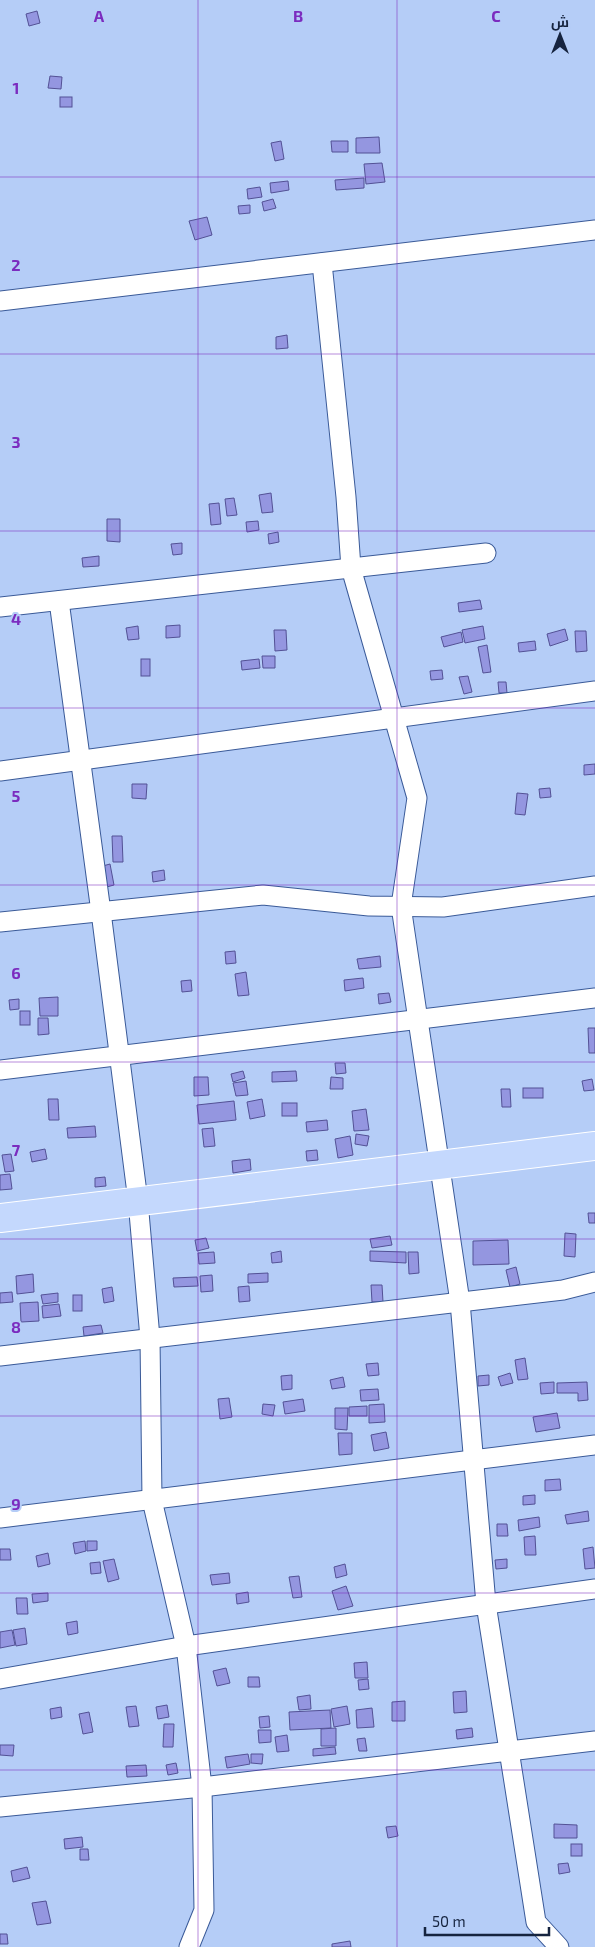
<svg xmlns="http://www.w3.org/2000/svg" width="595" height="1947" font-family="'Exo 2',Cairo,sans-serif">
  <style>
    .building { fill: #9496e0; stroke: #535195 }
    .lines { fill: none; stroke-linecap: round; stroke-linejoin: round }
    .minor-casing { stroke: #3a5a98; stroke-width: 21 }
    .primary-casing { stroke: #fff; stroke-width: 30 }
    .minor { stroke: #fff; stroke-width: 19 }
    .primary { stroke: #c4d8fd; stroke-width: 28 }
    .grid { fill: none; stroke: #7b2cbf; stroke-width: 1; stroke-opacity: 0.55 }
    .grid-label { font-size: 16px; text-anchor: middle; font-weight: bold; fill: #7b2cbf; stroke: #b5cdf7; stroke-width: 4; stroke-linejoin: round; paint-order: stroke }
  </style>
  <rect width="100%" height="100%" fill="#b5cdf7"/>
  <g class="building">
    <path d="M37 11 40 23 29 26 26 14Z"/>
    <path d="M50 76 62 77 61 89 48 88Z"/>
    <rect x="60" y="97" width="12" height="10"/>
    <path d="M379 137 380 153H356V138Z"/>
    <path d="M281 141 284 159 275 161 271 143Z"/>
    <path d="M331 141H348V152H332Z"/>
    <path d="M382 163 385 182 366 184 364 164Z"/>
    <path d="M364 178V188L336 190 335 180Z"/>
    <path d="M288 181 289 190 271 193 270 183Z"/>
    <path d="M260 187 262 197 248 199 247 189Z"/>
    <path d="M273 199 276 208 264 211 262 202Z"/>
    <path d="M250 205V213L239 214 238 206Z"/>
    <path d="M207 217 212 235 195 240 189 221Z"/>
    <path d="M287 335 288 348 276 349V337Z"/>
    <path d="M271 493 273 512 262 513 259 495Z"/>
    <path d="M234 498 237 515 227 516 225 499Z"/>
    <path d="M219 503 221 524 211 525 209 504Z"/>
    <path d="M107 519H120V542L107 541Z"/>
    <path d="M258 521 259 530 247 532 246 522Z"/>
    <path d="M278 532 279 542 269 544 268 534Z"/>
    <path d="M182 543V554L173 555 171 544Z"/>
    <path d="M99 556V566L83 567 82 558Z"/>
    <path d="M480 600 482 609 459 612 458 603Z"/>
    <path d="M180 625V637L166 638V626Z"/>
    <path d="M138 626 139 639 128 640 126 628Z"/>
    <path d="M483 626 485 639 465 643 462 630Z"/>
    <path d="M565 629 568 640 550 646 547 634Z"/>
    <path d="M274 630H286L287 650 275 651Z"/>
    <path d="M575 631H586L587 651 576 652Z"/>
    <path d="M461 632 463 642 444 647 441 637Z"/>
    <path d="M535 641 536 650 519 652 518 643Z"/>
    <path d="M487 645 491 672 483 673 478 647Z"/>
    <path d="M262 656H275V668H263Z"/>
    <rect x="141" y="659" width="9" height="17"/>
    <path d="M259 659 260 668 242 670 241 661Z"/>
    <path d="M442 670 443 679 431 680 430 671Z"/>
    <path d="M468 676 472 692 464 694 459 677Z"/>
    <path d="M498 682H506L507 693H499Z"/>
    <path d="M595 764V774L584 775V765Z"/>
    <path d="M132 784H147L146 799 132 798Z"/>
    <path d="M550 788 551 797 540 798 539 789Z"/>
    <path d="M517 793 528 794 525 815 515 814Z"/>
    <path d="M112 836H122L123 862H113Z"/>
    <path d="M110 864 114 885 103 888 99 867Z"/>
    <path d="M164 870 165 880 153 882 152 872Z"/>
    <path d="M235 951 236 963 226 964 225 952Z"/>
    <path d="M380 956 381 967 359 969 357 959Z"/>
    <path d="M246 972 249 995 238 996 235 974Z"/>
    <path d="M363 978 364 988 345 991 344 980Z"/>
    <path d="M191 980 192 991 182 992 181 981Z"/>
    <path d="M389 993 391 1002 379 1004 378 994Z"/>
    <path d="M58 997V1016H40L39 998Z"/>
    <path d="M19 999V1009L10 1010 9 1000Z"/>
    <rect x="20" y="1011" width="10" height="14"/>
    <path d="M38 1018H48L49 1034 38 1035Z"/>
    <path d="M588 1028H595V1053H589Z"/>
    <path d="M335 1063H345L346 1073 336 1074Z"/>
    <path d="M243 1071 245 1078 233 1082 231 1074Z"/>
    <path d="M296 1071 297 1081 272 1082V1072Z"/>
    <path d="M194 1077H208L209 1095 194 1096Z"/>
    <path d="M331 1077 343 1078V1089H330Z"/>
    <path d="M592 1079 594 1090 584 1091 582 1081Z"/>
    <path d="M246 1081 248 1095 236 1096 233 1083Z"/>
    <rect x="523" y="1088" width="20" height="10"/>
    <path d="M501 1089H510L511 1107H502Z"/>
    <path d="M48 1099H58L59 1120H49Z"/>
    <path d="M262 1099 265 1116 250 1119 247 1102Z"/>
    <path d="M234 1101 236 1120 199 1124 197 1105Z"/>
    <rect x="282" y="1103" width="15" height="13"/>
    <path d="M366 1109 369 1130 354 1131 352 1111Z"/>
    <path d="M327 1120 328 1130 307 1132 306 1122Z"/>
    <path d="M95 1126 96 1137 68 1138 67 1128Z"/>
    <path d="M213 1128 215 1146 204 1147 202 1129Z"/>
    <path d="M356 1134 369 1136 367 1146 355 1144Z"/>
    <path d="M350 1136 353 1155 338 1158 335 1139Z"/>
    <path d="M45 1149 47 1159 32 1162 30 1152Z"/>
    <path d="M317 1150 318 1160 307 1161 306 1151Z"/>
    <path d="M11 1154 14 1171 5 1172 2 1155Z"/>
    <path d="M250 1159 251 1170 233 1173 232 1161Z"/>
    <path d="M10 1174 12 1189 0 1190V1175Z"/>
    <path d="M105 1177 106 1186 95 1187V1178Z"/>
    <path d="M588 1213H595V1223H589Z"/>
    <path d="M565 1233 576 1234 575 1257 564 1256Z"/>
    <path d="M390 1236 392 1245 372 1248 370 1239Z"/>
    <path d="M206 1238 209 1248 197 1251 195 1240Z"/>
    <path d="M508 1240 509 1264 473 1265V1241Z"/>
    <path d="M281 1251 282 1262 272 1263 271 1253Z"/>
    <path d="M370 1251 406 1252V1263L370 1261Z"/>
    <path d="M214 1252 215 1263 199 1264 198 1253Z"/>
    <path d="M408 1252H418L419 1273 409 1274Z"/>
    <path d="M516 1267 520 1284 510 1287 506 1270Z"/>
    <path d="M268 1273V1282L248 1283V1274Z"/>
    <path d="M33 1274 34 1292 17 1294 16 1276Z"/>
    <path d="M212 1275 213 1291 201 1292 200 1276Z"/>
    <path d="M197 1277 198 1286 174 1287 173 1278Z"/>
    <path d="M371 1285H382L383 1302H372Z"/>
    <path d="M249 1286 250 1301 239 1302 238 1287Z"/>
    <path d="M112 1287 114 1301 104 1303 102 1289Z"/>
    <path d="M12 1292 13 1302 0 1303V1293Z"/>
    <path d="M58 1293V1302L43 1304 41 1295Z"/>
    <rect x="73" y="1295" width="9" height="16"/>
    <path d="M38 1302 39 1321 21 1322 20 1303Z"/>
    <path d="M59 1304 61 1316 43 1318 42 1306Z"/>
    <path d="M101 1325 103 1333 84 1336 83 1327Z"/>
    <path d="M525 1358 528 1379 518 1380 515 1360Z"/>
    <path d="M378 1363 379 1375 368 1376 366 1364Z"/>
    <path d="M510 1373 513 1383 501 1386 498 1377Z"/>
    <path d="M292 1375V1389L282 1390 281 1376Z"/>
    <path d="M489 1375V1385L478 1386V1376Z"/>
    <path d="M343 1377 345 1387 332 1389 330 1380Z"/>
    <path d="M554 1382V1393L541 1394 540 1383Z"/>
    <path d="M587 1382 588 1400 578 1401V1393H557V1383Z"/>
    <path d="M378 1389 379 1400 361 1401 360 1390Z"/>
    <path d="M229 1398 232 1417 220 1419 218 1399Z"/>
    <path d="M303 1399 305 1411 285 1414 283 1402Z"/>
    <path d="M263 1404 275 1405 273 1416 262 1414Z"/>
    <path d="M384 1404 385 1422 369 1423V1405Z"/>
    <path d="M367 1406V1416H349V1407Z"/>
    <path d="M335 1408H348L347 1430 335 1429Z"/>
    <path d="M557 1413 560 1428 536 1432 533 1417Z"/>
    <path d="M386 1432 389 1448 374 1451 371 1435Z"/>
    <path d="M338 1433H352V1454L339 1455Z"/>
    <path d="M560 1479 561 1490 545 1491V1480Z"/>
    <path d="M535 1495V1504L523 1505V1496Z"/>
    <path d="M588 1511 589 1521 567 1524 565 1515Z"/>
    <path d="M539 1517 540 1527 519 1531 518 1520Z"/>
    <path d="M497 1524H507L508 1536H497Z"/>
    <path d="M535 1536 536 1555H525L524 1537Z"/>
    <path d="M85 1541 86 1551 75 1554 73 1543Z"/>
    <path d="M87 1541H97V1550L87 1551Z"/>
    <path d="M593 1547 595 1568 585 1569 583 1549Z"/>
    <path d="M0 1549H10L11 1560H0Z"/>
    <path d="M48 1553 50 1564 38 1567 36 1556Z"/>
    <path d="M114 1559 119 1579 108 1582 103 1561Z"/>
    <path d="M507 1559V1568L496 1569 495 1560Z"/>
    <path d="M100 1562 101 1573 91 1574 90 1563Z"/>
    <path d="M345 1564 347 1575 336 1578 334 1567Z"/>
    <path d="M229 1573 230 1583 212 1585 210 1575Z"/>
    <path d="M299 1576 302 1597 293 1598 289 1577Z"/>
    <path d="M346 1586 353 1606 338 1610 332 1591Z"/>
    <path d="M248 1592 249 1602 237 1604 236 1594Z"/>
    <path d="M48 1593V1601L33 1603 32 1594Z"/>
    <path d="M16 1598H27L28 1614H17Z"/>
    <path d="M77 1621 78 1633 68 1635 66 1623Z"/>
    <path d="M25 1628 27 1644 16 1646 13 1630Z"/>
    <path d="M12 1630 15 1645 0 1648V1632Z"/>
    <path d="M367 1662 368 1678H355L354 1663Z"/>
    <path d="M226 1668 230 1683 217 1686 213 1671Z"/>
    <path d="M248 1677H259L260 1687H248Z"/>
    <path d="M368 1679 369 1689 359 1690 358 1680Z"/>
    <path d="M466 1691 467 1712 454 1713 453 1692Z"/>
    <path d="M310 1695 311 1709 299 1710 297 1697Z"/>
    <path d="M405 1701V1721H392V1702Z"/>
    <path d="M167 1705 169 1717 158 1719 156 1707Z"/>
    <path d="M136 1706 139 1726 129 1727 126 1707Z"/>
    <path d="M347 1706 350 1724 334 1727 331 1709Z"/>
    <path d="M61 1707 62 1717 51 1719 50 1709Z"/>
    <path d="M372 1708 374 1727 357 1728 356 1710Z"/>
    <path d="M330 1710 331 1728 290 1730 289 1712Z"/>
    <path d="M89 1712 93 1732 83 1734 79 1714Z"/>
    <path d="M269 1716 270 1727 260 1728 259 1717Z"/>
    <path d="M164 1724H174L173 1747H163Z"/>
    <path d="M336 1728V1746H321V1729Z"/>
    <path d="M472 1728 473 1737 457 1739 456 1730Z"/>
    <path d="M258 1730H271V1742L259 1743Z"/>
    <path d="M287 1735 289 1751 277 1752 275 1737Z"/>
    <path d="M365 1738 367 1751H359L357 1739Z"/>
    <path d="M0 1745H14L13 1756 0 1755Z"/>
    <path d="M335 1747 336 1754 313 1756V1749Z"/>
    <path d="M248 1754 250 1764 227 1768 225 1757Z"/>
    <path d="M251 1754H263L262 1764 251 1763Z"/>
    <path d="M176 1763 178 1773 168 1775 166 1765Z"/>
    <path d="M146 1765 147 1776 127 1777 126 1766Z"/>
    <path d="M554 1824 577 1825V1838H554Z"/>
    <path d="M396 1826 398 1836 388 1838 386 1827Z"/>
    <path d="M82 1837 83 1847 65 1849 64 1839Z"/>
    <rect x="571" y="1844" width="11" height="12"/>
    <path d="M80 1849H88L89 1860H80Z"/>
    <path d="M568 1863 570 1872 559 1874 558 1864Z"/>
    <path d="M27 1867 30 1878 13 1882 11 1871Z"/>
    <path d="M46 1901 51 1923 37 1925 32 1903Z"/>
    <path d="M0 1934H7L8 1944H0Z"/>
    <path d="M350 1941 351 1947H332V1944Z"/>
  </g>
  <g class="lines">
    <defs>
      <g id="minor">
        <path d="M322 263 346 497 351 568 417 798 401 906 460 1302 486 1604 536 1922 559 1947"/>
        <path d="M0 301 595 230"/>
        <path d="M59 601 101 912 138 1201 150 1338 152 1500 186 1646 202 1787 204 1910 189 1947"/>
        <path d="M0 607 486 553"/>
        <path d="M0 771 595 691"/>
        <path d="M0 922 263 895 369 906 443 907 595 886"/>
        <path d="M0 1070 595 998"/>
        <path d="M0 1356 563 1290 595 1282"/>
        <path d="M0 1518 595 1445"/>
        <path d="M0 1679 186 1646 595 1589"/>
        <path d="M0 1807 202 1787 595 1741"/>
      </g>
      <path id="primary" d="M0 1218 595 1146"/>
    </defs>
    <use href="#minor" class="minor-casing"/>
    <use href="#primary" class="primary-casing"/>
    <use href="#minor" class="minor"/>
    <use href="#primary" class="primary"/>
  </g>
  <path class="grid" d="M198 0V1947M397 0V1947M0 177H595M0 354H595M0 531H595M0 708H595M0 885H595M0 1062H595M0 1239H595M0 1416H595M0 1593H595M0 1770H595"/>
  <g class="grid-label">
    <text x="99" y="22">A</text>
    <text x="298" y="22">B</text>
    <text x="496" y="22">C</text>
    <text x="16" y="94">1</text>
    <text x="16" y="271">2</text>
    <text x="16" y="448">3</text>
    <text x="16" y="625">4</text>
    <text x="16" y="802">5</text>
    <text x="16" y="979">6</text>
    <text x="16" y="1156">7</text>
    <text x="16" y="1333">8</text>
    <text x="16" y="1510">9</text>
  </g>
  <g transform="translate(560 35)" stroke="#b5cdf7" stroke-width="4" paint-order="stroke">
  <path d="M0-4L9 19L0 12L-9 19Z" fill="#16243f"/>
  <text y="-8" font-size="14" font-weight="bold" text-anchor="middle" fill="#16243f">ش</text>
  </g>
  <path d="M425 1927v8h124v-8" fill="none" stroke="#16243f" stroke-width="2.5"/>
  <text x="432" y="1927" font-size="15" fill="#16243f" stroke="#b5cdf7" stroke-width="4" paint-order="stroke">50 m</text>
</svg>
